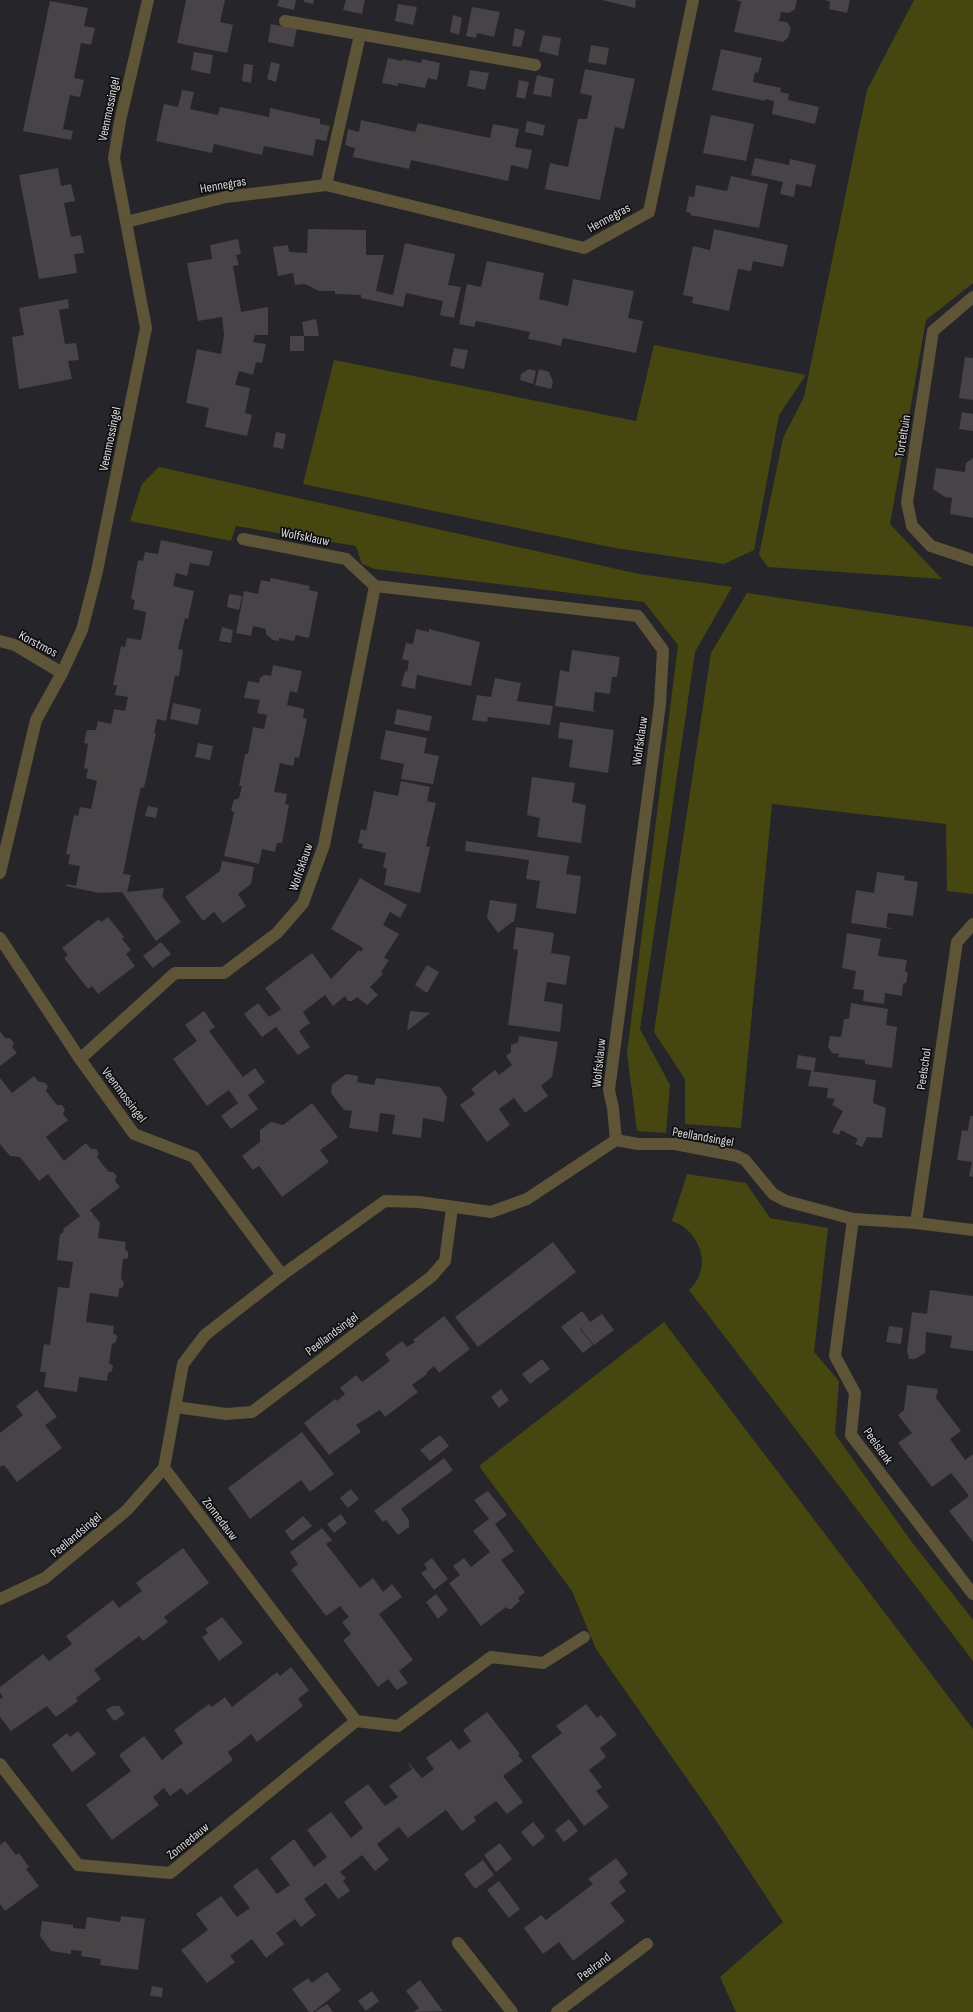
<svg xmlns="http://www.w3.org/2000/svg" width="973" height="2012" font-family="'Sofia Sans Condensed',sans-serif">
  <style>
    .green { fill: #464710 }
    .building { fill: #474346 }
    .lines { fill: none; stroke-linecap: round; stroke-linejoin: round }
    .lane { stroke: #5e5438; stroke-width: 12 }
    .street { stroke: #5e5438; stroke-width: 12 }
    .labels { text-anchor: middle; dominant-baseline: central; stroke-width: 3.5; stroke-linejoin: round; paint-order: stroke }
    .street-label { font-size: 13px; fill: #d9d9db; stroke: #0f0e10 }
  </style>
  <rect width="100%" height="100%" fill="#262529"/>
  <g class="green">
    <path d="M914 0H973V283L926 320 890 524 942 579 768 567 759 555 783 438 804 397 867 90Z"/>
    <path d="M654 345 806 375 779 415 754 550 724 564 615 548 303 484 334 360 636 421Z"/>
    <path d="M159 467 639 574 732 587 695 652 640 1029 670 1085 666 1133 637 1131 627 1053 678 645 644 602 375 569 362 564 356 546 236 526 231 541 130 521 142 484Z"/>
    <path d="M747 593 973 627V894L947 891 946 824 772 804 741 1128 685 1124V1079L654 1032 711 653Z"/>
    <path d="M687 1174 746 1183 770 1218 828 1228 814 1352 839 1381 835 1434 911 1541 973 1620V1661L689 1290C713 1268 701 1231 672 1221Z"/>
    <path d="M664 1322 973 1729V2012H736L720 1977 783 1922 709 1810 596 1649 572 1591 479 1466Z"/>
  </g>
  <g class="building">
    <path d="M186 0H225L220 22 233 25 227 53 177 43Z"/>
    <path d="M279 0H296L294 10 277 6Z"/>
    <path d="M304 0H314L313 4 304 2Z"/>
    <path d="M346 0H365L362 14 343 10Z"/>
    <path d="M602 0H636L635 8Z"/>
    <path d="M736 0H797L795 9 789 13 781 12 779 21 787 22 791 28 788 38 783 42 734 32 741 2Z"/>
    <path d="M825 0H850L847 13 829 9 830 2Z"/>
    <path d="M50 1 88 8 84 26 95 28 91 45 81 43 74 78 84 80 80 97 70 95 63 129 73 131 71 140 23 131Z"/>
    <path d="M398 4 417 7 413 25 395 21Z"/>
    <path d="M472 7 500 12 494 37 477 33 476 38 466 36Z"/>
    <path d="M453 15 462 18 459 35 450 32Z"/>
    <path d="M271 24 297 29 293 47 268 42Z"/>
    <path d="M515 28 525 31 521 47 512 46Z"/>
    <path d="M543 35 561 38 558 56 539 51Z"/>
    <path d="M591 45 609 48 606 65 588 62Z"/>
    <path d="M721 49 762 58 758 73 755 72 753 82 781 88 780 92 789 94 788 100 819 107 815 124 772 114 774 101 765 99V101L712 90Z"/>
    <path d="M194 52 213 55 210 74 191 70Z"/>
    <path d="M388 58 402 61V59L421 63 422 59 440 63 437 80 428 78 425 88 398 83V86L382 83Z"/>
    <path d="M271 62 280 64 276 82 267 79Z"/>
    <path d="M244 64 253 65 251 83 242 81Z"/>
    <path d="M585 69 635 79 624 129 615 127 600 200 545 189 550 163 568 167 578 119H587L592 96 580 93Z"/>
    <path d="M470 70 489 73 485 90 467 86Z"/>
    <path d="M537 75 554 79 551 97 533 94Z"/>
    <path d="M519 80 529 82 525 99 516 97Z"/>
    <path d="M182 90 194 92 190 109 218 115 220 107 269 117 270 108 320 119V124L330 126 326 141 316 139 313 156 264 146 262 155 214 144 212 153 156 141 164 104 178 107Z"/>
    <path d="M711 115 754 124 746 161 703 153Z"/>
    <path d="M361 120 415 132 418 123 490 138 493 124 519 129 515 147 532 150 528 169 511 165 508 181 411 160 409 169 353 157 355 148 345 145 348 129 359 132Z"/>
    <path d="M527 121 545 125 543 136 525 132Z"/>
    <path d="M755 158 789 165 790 159 816 165 811 187 796 184 794 197 780 194 783 182 751 175Z"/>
    <path d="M58 168 61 186 71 184 73 193 75 201 64 203 71 237 81 235 84 253 74 254 77 273 39 279 19 175Z"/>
    <path d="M731 176 768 184 759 228 690 215 691 213 686 212 689 196 694 197 696 185 727 191Z"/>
    <path d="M308 229 366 230V255H384L376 291 393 295 405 243 455 254 448 285 461 287 454 318 440 315 443 301 406 293 403 307 361 298V295L335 294V291H319L305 284 295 285 293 273 278 276 273 247 288 245 289 252 307 253Z"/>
    <path d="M714 229 788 245 783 267 753 261 751 271 738 269 729 311 692 303 693 297 683 295 693 246 710 250Z"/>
    <path d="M238 239 241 254 236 255 239 265 233 266 241 312 268 307V335H255L253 342 266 344 262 363 256 362 253 375 239 371 235 385 250 388 245 413 252 415 247 436 205 427 209 408 186 403 197 349 221 354 224 335 222 317 198 321 187 263 212 259 210 245Z"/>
    <path d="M487 261 544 273 539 299 568 306 573 279 634 291 628 318 643 321 636 353 563 338 561 346 544 342 528 339 530 332 476 321 474 327 459 324 467 284 481 287Z"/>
    <path d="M68 299 69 308 59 310 65 344 76 343 79 360 68 361 72 379 19 389 12 337 24 335 19 308Z"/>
    <path d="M316 319 319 336H304L302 322Z"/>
    <rect x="290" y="336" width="14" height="15"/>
    <path d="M454 348 468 350 464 369 450 366Z"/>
    <path d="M965 357 973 358V400L959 398Z"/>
    <path d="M529 369 536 371 533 384 520 380 521 374Z"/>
    <path d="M539 369 549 372 553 382 551 389 535 385Z"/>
    <path d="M962 412 973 414V431L959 429Z"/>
    <path d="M276 432 286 434 283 449 273 447Z"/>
    <path d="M973 458V518L950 514 952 498 945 497 933 489 936 468 965 472 966 463Z"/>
    <path d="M161 540 213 551 209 566 190 563 187 576 176 573 173 586 194 591 188 619 185 618 178 649 183 650 179 676H175L166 721 157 719 154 733H156L144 788 141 787 137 804 123 874 131 875 127 892 164 888 162 899 163 897 181 922 156 941 122 892 99 893 66 886 67 884 76 886 80 866 68 864 70 855 66 854 74 815 78 816 80 807 91 809 97 781 86 778 88 769 84 768 88 744 84 743 87 730H96L98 721 111 724 114 709 125 711 128 697 115 695 117 685H113L121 646 125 647 127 638 141 640 144 626 146 612 133 609 135 600 131 599 138 560 143 561 145 552 158 554Z"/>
    <path d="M271 578 310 586 309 590 318 592 309 638 296 635 294 641 279 638V641L273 640 266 634V629L253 626 251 636 236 633 244 591 258 594 261 580 270 582Z"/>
    <path d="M229 594 242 596 239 610 227 607Z"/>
    <path d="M222 627 233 630 231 643 219 641Z"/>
    <path d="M416 629 429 632V629L480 642 471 686 417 675 415 689 401 686 405 671 407 672 409 661 402 659 406 643 413 644Z"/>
    <path d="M572 650 620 657 617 677H612L610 694 595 692 593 710 596 712 555 706 560 670 569 672Z"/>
    <path d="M273 665 302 671 297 693 290 691 287 705 304 709 303 718 307 719 299 758 295 757 293 766 280 763 274 792 287 794 285 804 289 805 282 843H277L275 852 262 849 259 864 224 856 234 813 231 809 234 800 239 798 242 786H239L245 754H248L253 727 264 729 267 715 257 713 260 700 244 698 248 681 259 683 260 678 264 675 271 676Z"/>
    <path d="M495 678 521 683 517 701 553 706 550 725 488 717 487 722 472 720 477 695 491 697Z"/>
    <path d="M173 703 201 709 198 725 170 719Z"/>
    <path d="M397 709 432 716 429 731 394 724Z"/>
    <path d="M560 722 614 730 608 773 569 767 573 740 558 738Z"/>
    <path d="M386 730 427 738 424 753 439 756 433 784 401 779 404 764 380 759Z"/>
    <path d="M198 743 213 746 210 760 195 757Z"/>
    <path d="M532 777 575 783 572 802 586 805 581 843 537 837 540 818 527 815Z"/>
    <path d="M401 781 430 787 427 801 436 803 426 846 430 847 420 893 384 885 387 868H383L386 853 362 848 363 844 358 843 361 829 366 831 374 791 398 796Z"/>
    <path d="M148 806 158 808 156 818 145 816Z"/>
    <path d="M466 841 569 856 566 874 581 876 576 914 536 908 540 881 526 879 529 860 465 851Z"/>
    <path d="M222 861 254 867 251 884 238 894 246 906 223 923 214 912 203 921 185 897 220 871Z"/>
    <path d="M877 872 905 876 904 880 918 882 913 916 888 913 886 927 891 928V929L851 923 856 890 874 893Z"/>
    <path d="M360 878 407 905 400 918 390 912 383 925 399 934 384 958 389 960 381 972 383 974 370 987 378 995 367 1005 357 997 352 1001H348L345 996 333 1006 325 995 303 1012 310 1023 299 1031 310 1047 298 1055 276 1027 262 1037 244 1014 258 1003 269 1017 281 1009 265 988 312 953 331 979 359 950 361 952 363 948 331 929Z"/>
    <path d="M490 900 517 904 514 922H512L498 933 487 918Z"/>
    <path d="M108 917 124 937 122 939 131 950 126 954 135 966 98 994 92 986 88 989 64 958 68 955 62 948 99 919 101 922Z"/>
    <path d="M516 927 554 933 551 953 570 956 566 985 547 982 544 1001 563 1004 560 1032 508 1025 518 950 513 949Z"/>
    <path d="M847 933 881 939 878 956 907 960 905 971 908 973 906 983 903 984 902 996 885 993 884 1004 863 1001 864 990 853 989 856 971 842 968Z"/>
    <path d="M161 942 171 954 153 968 143 956Z"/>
    <path d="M427 965 439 972 427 993 415 985Z"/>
    <path d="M851 1003 888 1009 886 1025 897 1027 892 1068 865 1064V1060L838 1057 839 1054 832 1053 828 1047 830 1036 841 1037 844 1019H849Z"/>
    <path d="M204 1011 215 1027 209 1031 243 1077 255 1068 265 1082 248 1095 258 1109 231 1129 221 1116 238 1103 229 1090 207 1106 173 1059 197 1041 185 1025Z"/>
    <path d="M410 1011 430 1013 407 1031Z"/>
    <path d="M0 1031 5 1038H10L14 1043 12 1047 17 1053 0 1066Z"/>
    <path d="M519 1036 558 1042 552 1077 541 1086 548 1096 525 1113 514 1098 499 1109 510 1125 487 1142 460 1105 475 1094 471 1089 495 1070 499 1075 512 1065 506 1056 511 1052V1045L518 1042Z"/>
    <path d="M798 1055 816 1058 814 1071 796 1068Z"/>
    <path d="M811 1071 876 1080 873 1103 886 1108 882 1138 867 1137 862 1147 855 1144 858 1139 841 1130 839 1135 832 1132 843 1111 832 1105 835 1099 827 1098 828 1088 808 1086Z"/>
    <path d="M346 1074 358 1076 357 1082 374 1085 376 1078 440 1087 447 1097 444 1122 423 1118 421 1138 392 1134 395 1115 380 1113 378 1132 349 1128 352 1111 344 1110 331 1093 332 1085Z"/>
    <path d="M34 1076 39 1082H44L48 1086 46 1091 57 1105H62L65 1109 63 1114 68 1120 46 1137 64 1161 86 1143 91 1149H96L99 1153 97 1157 103 1165 109 1172H113L117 1176 115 1181 120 1187 90 1210 100 1223 98 1238 126 1242 125 1249 128 1252V1258L123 1259 121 1279 124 1282 123 1287 119 1289 118 1297 90 1293 86 1322 114 1326 113 1333 117 1336 116 1342 112 1344 109 1363 113 1366 112 1371 108 1373 107 1381 79 1377 77 1392 44 1387 46 1372H40L44 1344 50 1345 58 1287 69 1288 73 1262 57 1260 60 1234 64 1232 63 1229 80 1216 48 1174 39 1181 20 1157 10 1156 0 1144V1078L12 1093Z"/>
    <path d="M312 1103 338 1137 320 1150 329 1162 282 1197 259 1166 253 1170 242 1156 260 1142V1130L271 1122 283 1125Z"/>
    <path d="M970 1116H973V1177L969 1176 972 1162 957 1160 962 1130 968 1131Z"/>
    <path d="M553 1242 576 1272 478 1347 455 1317Z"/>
    <path d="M930 1290 973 1296V1351L950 1348 952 1336 926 1332 925 1353 915 1359H909L907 1351 912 1312 927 1314Z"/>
    <path d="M582 1311 590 1322 602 1314 614 1330 594 1345 581 1329 586 1325 580 1329 593 1345 583 1353 561 1327Z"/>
    <path d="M444 1316 470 1349 439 1373 434 1366 426 1373 427 1374 412 1385 418 1392 385 1417 380 1410 356 1425 361 1432 329 1455 304 1423 335 1399 337 1401 345 1394 340 1388 356 1375 362 1382 390 1361 385 1354 402 1341 407 1347 415 1342 413 1340Z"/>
    <path d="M889 1326 903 1328 901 1344 886 1342Z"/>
    <path d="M542 1359 550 1369 530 1384 522 1374Z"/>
    <path d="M907 1385 938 1389 936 1398 961 1431 950 1439 965 1460 973 1454V1542L949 1511 969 1496 960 1484 951 1473 932 1487 898 1443 912 1433 898 1415 904 1410Z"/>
    <path d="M501 1389 509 1400 499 1408 491 1397Z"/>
    <path d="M37 1390 57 1417 45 1425 62 1448 17 1482 4 1465 0 1467V1433L23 1415 16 1406Z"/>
    <path d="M302 1432 334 1474 310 1492 301 1480 250 1519 228 1488Z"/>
    <path d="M440 1435 449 1446 430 1461 420 1450Z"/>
    <path d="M444 1458 453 1470 401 1509 409 1520V1527L398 1535 386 1520 383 1522 374 1511Z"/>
    <path d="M351 1489 359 1499 348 1508 340 1498Z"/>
    <path d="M488 1491 507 1515 495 1524 514 1551 501 1560 525 1592 518 1598 520 1601 511 1609H508L506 1607 481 1626 449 1583 460 1575 453 1566 464 1558 471 1567 490 1552 473 1531 489 1519 474 1500Z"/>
    <path d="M341 1514 347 1523 334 1533 327 1524Z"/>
    <path d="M303 1516 312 1526 292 1541 285 1531Z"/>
    <path d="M322 1528 332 1540 326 1544 360 1588 373 1578 383 1592 392 1584 402 1597 379 1614 413 1660 399 1671 408 1683 397 1690 388 1679 378 1687 343 1640 351 1634 342 1622 349 1617 340 1606 326 1616 291 1570 298 1564 290 1552Z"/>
    <path d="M183 1548 209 1583 164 1617 168 1622 156 1631 143 1641 139 1636 94 1670 101 1679 76 1698 78 1701 56 1717 47 1706 11 1731 0 1717V1699L3 1697 0 1693V1687L43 1654 49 1661 72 1644 66 1636 113 1600 119 1608 131 1599 142 1591 136 1583Z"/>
    <path d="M432 1558 448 1579 434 1590 421 1573 427 1569 424 1564Z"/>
    <path d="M436 1594 448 1610 438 1619 426 1602Z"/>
    <path d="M222 1617 243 1643 219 1661 202 1637 208 1633 205 1629Z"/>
    <path d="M291 1667 309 1690 298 1699 303 1706 257 1742 251 1734 240 1743 228 1752 233 1760 187 1795 181 1788 170 1796 164 1788 153 1797 159 1805 112 1840 86 1805 131 1771 119 1755 144 1736 162 1760 183 1743 174 1730 209 1704 212 1707 225 1697 232 1707 277 1672 280 1676Z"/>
    <path d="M586 1704 597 1718 601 1715 617 1735 600 1748 606 1757 589 1770 602 1787 596 1791 609 1807 584 1826 531 1756 562 1733 556 1726Z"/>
    <path d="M112 1706H119L125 1714 114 1721 106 1710Z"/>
    <path d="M487 1712 520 1754 518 1755 523 1761 503 1776 523 1802 507 1814 496 1801 474 1817 476 1821 462 1831 446 1810 408 1838 399 1827 377 1844 389 1860 375 1871 362 1855 340 1872 346 1878 343 1881 350 1891 338 1899 326 1883 304 1899 316 1915 301 1927 295 1919 276 1933 284 1944 266 1958 252 1939 230 1956 235 1962 207 1983 181 1950 208 1930 196 1914 221 1896 237 1917 250 1908 233 1886 257 1868 277 1894 290 1885 270 1858 294 1839 314 1867 327 1857 307 1830 331 1812 351 1838 363 1828 344 1802 368 1784 385 1806 398 1797 389 1786 412 1769 406 1760 422 1778 434 1769 426 1758 451 1740 459 1750 471 1741 463 1730Z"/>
    <path d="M78 1731 96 1754 72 1772 52 1745 67 1733 70 1737Z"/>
    <path d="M569 1819 578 1831 564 1842 555 1830Z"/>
    <path d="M533 1822 545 1837 533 1847 521 1832Z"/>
    <path d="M5 1841 16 1855 19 1853 29 1867 26 1869 39 1886 5 1911 0 1904V1845Z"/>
    <path d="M500 1843 512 1859 496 1872 484 1855Z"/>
    <path d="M616 1858 628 1874 619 1882 626 1891 610 1903 625 1921 573 1961 559 1942 543 1954 524 1928 541 1915 546 1920 593 1884 588 1879Z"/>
    <path d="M483 1860 494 1875 475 1889 464 1874Z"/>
    <path d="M499 1881 520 1909 509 1918 487 1890Z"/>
    <path d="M121 1916 145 1919 138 1970 100 1965 101 1959 81 1956 82 1951 71 1950V1954L51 1951 40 1936 42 1921 73 1925V1928L85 1929 87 1917 120 1922Z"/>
    <path d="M327 1972 341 1990 313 2012H309L292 1989 308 1978 312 1983Z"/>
    <path d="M420 1980 443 2011 414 2012 419 2008 406 1991Z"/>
    <path d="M152 1986 163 1988 162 1997 150 1996Z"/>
    <path d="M372 1991 379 2001 366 2011 358 2001Z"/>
    <path d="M327 2004 333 2012H315Z"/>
  </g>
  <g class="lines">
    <path class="lane" d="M458 1943 512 2012"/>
    <g class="street">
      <path d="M285 21 535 65"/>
      <path d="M326 185 360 35"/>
      <path d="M126 222 226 197 326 185 584 248 649 212 693 0"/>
      <path d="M973 297 933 331 907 502 912 526 931 546 973 560"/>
      <path d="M243 539 346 559 375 586 638 616 663 650 660 704 609 1090 613 1108 616 1140"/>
      <path d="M0 641 15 645 62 673"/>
      <path d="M0 873 36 720 62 673 82 630 97 571 146 328 114 158 120 121 148 0"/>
      <path d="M0 938 80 1059 134 1134 194 1157 282 1275"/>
      <path d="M80 1059 175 973H224L277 933 303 903 324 845 375 586"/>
      <path d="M853 1219 835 1356 855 1393 851 1435 973 1594"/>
      <path d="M916 1223 957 942 973 924"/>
      <path d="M176 1407 226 1414 252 1412 431 1277 445 1261 452 1208"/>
      <path d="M164 1468 356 1721 398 1726 491 1657 543 1663 584 1637"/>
      <path d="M0 1599 45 1578 127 1510 164 1468 183 1364 205 1335 282 1275 385 1201 419 1202 491 1212 527 1199 616 1140 638 1144H675L737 1156 745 1160 773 1194 786 1201 853 1219 916 1223 973 1230"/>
      <path d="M0 1764 78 1865 170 1873 356 1721"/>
      <path d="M557 2012 647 1944"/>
    </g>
  </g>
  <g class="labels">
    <g class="street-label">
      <text transform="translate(109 109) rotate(-78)">Veenmossingel</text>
      <text transform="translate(223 185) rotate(-10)">Hennegras</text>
      <text transform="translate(609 218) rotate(-29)">Hennegras</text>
      <text transform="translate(903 436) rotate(-81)">Torteltuin</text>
      <text transform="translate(110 439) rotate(-78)">Veenmossingel</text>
      <text transform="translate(305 537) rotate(11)">Wolfsklauw</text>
      <text transform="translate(38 644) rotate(28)">Korstmos</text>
      <text transform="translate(640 741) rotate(-82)">Wolfsklauw</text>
      <text transform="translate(301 867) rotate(-71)">Wolfsklauw</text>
      <text transform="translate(599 1063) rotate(-84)">Wolfsklauw</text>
      <text transform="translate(924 1069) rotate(-82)">Peelschol</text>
      <text transform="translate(124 1095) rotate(53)">Veenmossingel</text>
      <text transform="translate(703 1137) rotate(10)">Peellandsingel</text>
      <text transform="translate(332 1334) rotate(-37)">Peellandsingel</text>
      <text transform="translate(878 1446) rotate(55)">Peelslenk</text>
      <text transform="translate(220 1519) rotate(53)">Zonnedauw</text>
      <text transform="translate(76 1535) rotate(-40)">Peellandsingel</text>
      <text transform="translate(188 1841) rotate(-39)">Zonnedauw</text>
      <text transform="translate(594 1967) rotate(-37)">Peelrand</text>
    </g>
  </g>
</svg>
